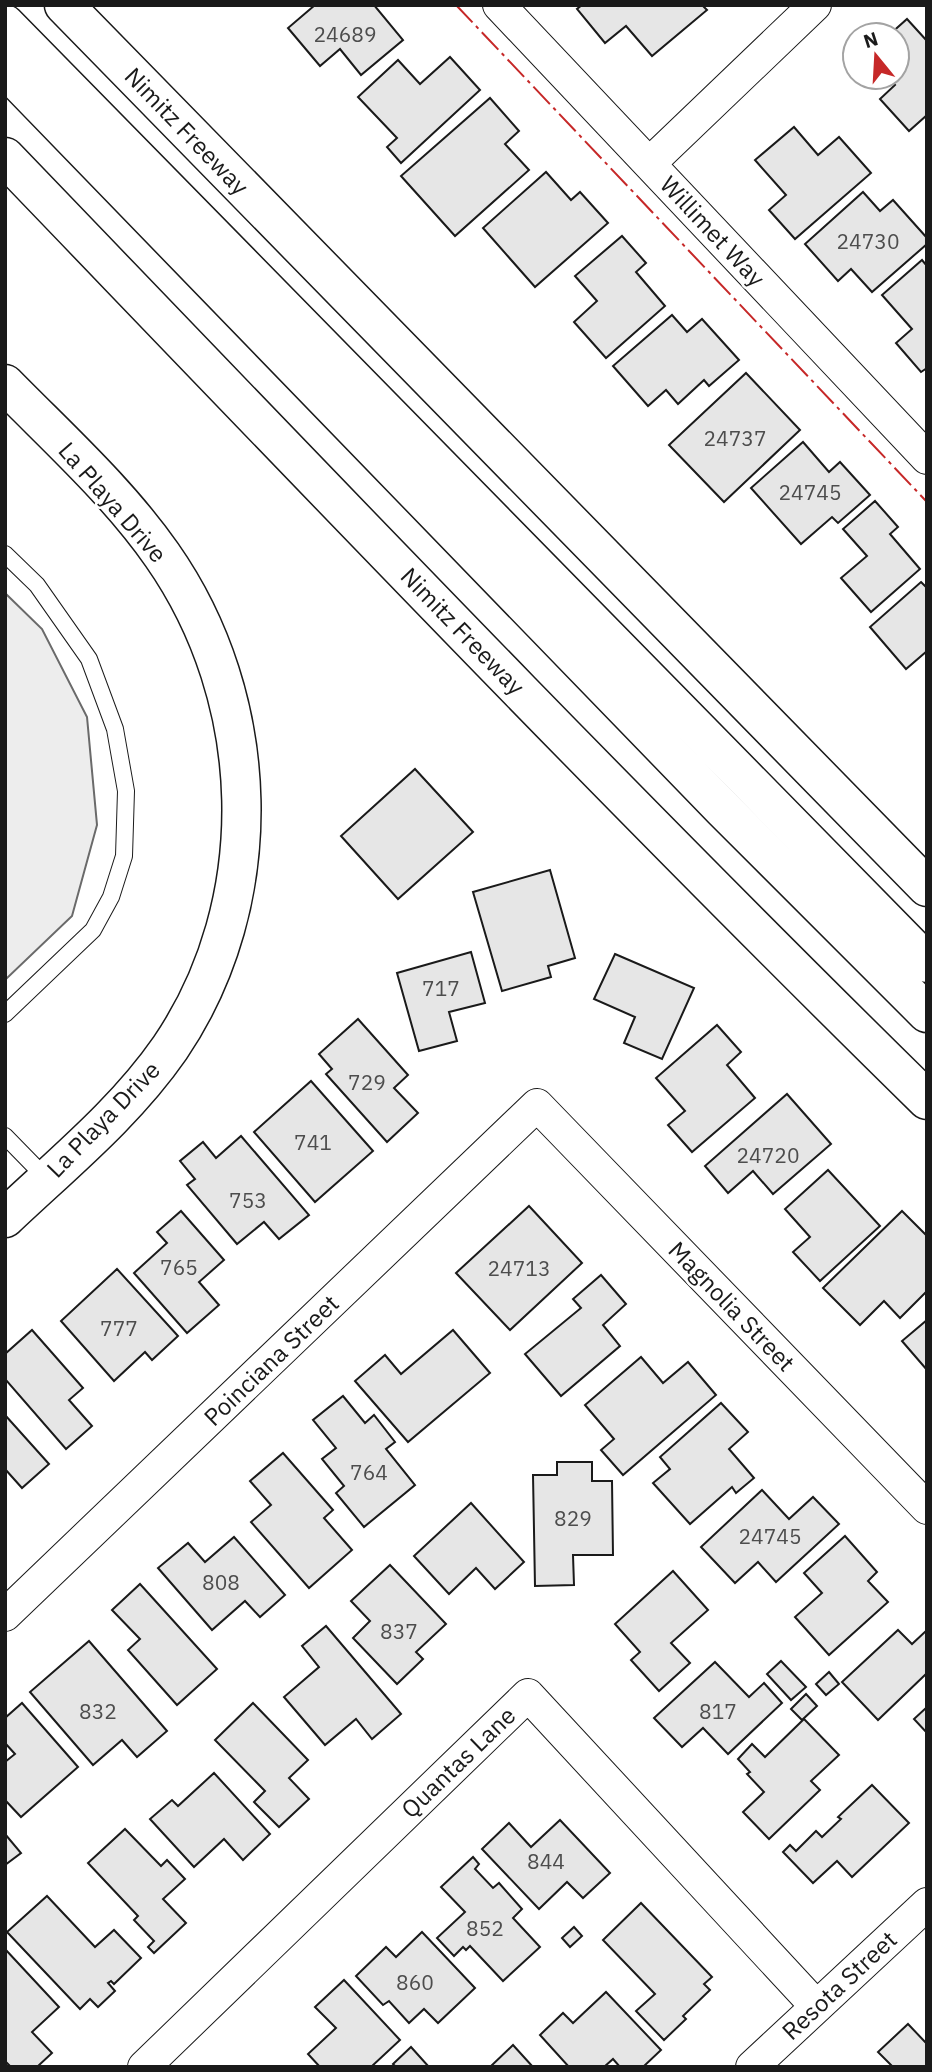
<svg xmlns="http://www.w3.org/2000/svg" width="932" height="2072" font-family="'IBM Plex Sans',sans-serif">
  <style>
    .built { fill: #ededed; stroke: #6a6a6a; stroke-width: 2 }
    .building { fill: #e6e6e6; stroke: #1a1a1a; stroke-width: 2 }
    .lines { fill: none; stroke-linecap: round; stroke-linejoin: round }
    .lane-casing { stroke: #1a1a1a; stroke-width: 18 }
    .street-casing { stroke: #1a1a1a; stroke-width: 34 }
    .secondary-casing { stroke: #1a1a1a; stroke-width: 41 }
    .highway-casing { stroke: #1a1a1a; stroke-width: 41 }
    .lane { stroke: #fff; stroke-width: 16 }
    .street { stroke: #fff; stroke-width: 32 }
    .secondary { stroke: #fff; stroke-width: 38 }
    .highway { stroke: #fff; stroke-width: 38 }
    .power { stroke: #c62828; stroke-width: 2; stroke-dasharray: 24 5 3.5 5; stroke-linecap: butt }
    .labels { text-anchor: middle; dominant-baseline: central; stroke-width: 5; stroke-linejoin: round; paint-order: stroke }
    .number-label { font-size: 21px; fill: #4d4d4d }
    .street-label { font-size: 24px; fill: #1a1a1a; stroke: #fff }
  </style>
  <rect width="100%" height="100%" fill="#fff"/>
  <path class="built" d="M5 593 42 629 87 717 97 825 72 916 5 980Z"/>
  <g class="building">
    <path d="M315 5H374L403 40 361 75 340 49 320 66 288 28Z"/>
    <path d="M582 5H702L707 10 652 56 626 26 605 43 577 9Z"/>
    <path d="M907 19 927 41V115L909 131 880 99 895 85 888 77H897V35H889Z"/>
    <path d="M450 57 480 90 401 163 387 147 397 138 358 97 398 60 420 84Z"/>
    <path d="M490 98 519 131 505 144 529 170 455 236 401 176Z"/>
    <path d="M794 127 818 155 839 137 871 173 795 239 769 210 786 195 755 160Z"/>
    <path d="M546 172 571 200 580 192 608 223 535 287 483 228Z"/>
    <path d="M863 192 880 211 893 200 927 238V244L872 292 851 269 838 281 805 244Z"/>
    <path d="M622 236 646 263 636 272 665 306 606 358 574 322 597 301 575 276Z"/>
    <path d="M922 260 927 266V368L921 372 896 343 912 329 882 295Z"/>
    <path d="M672 315 687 332 702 319 739 360 709 386 704 380 678 404 666 390 648 406 613 366Z"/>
    <path d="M746 373 800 430 724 502 669 445Z"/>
    <path d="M803 442 829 472 840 462 870 495 838 523 832 517 801 544 751 488Z"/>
    <path d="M875 501 898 527 890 534 920 569 871 612 841 578 867 556 843 529Z"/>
    <path d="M921 582 927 588V651L906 669 870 627Z"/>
    <path d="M415 769 473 832 398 899 341 836Z"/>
    <path d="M550 870 575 958 548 966 551 977 502 991 473 892Z"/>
    <path d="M471 952 485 1003 449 1012 457 1041 419 1051 397 973Z"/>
    <path d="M615 954 694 988 662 1059 624 1043 635 1017 594 999Z"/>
    <path d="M358 1019 408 1075 394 1088 418 1113 387 1142 326 1074 332 1069 319 1054Z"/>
    <path d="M717 1025 741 1052 727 1065 755 1098 692 1152 668 1125 685 1111 656 1078Z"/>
    <path d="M311 1081 373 1151 315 1202 254 1132Z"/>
    <path d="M787 1094 831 1144 773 1194 753 1171 728 1193 705 1166Z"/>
    <path d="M241 1136 309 1215 279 1239 264 1222 237 1244 187 1185 195 1179 180 1161 203 1142 216 1158Z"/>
    <path d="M828 1170 880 1226 820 1281 793 1252 810 1237 785 1209Z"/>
    <path d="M529 1206 582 1263 510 1330 456 1273Z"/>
    <path d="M181 1211 224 1260 199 1282 219 1305 187 1333 134 1273 167 1243 157 1232Z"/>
    <path d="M902 1211 927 1236V1291L900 1318 884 1301 860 1325 823 1288Z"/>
    <path d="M117 1269 178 1336 152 1360 145 1352 114 1381 61 1321Z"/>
    <path d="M601 1275 626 1304 603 1325 620 1346 561 1396 525 1354 581 1308 573 1299Z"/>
    <path d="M927 1320V1370L902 1341Z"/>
    <path d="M32 1330 83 1388 69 1400 92 1426 66 1449 5 1379V1354Z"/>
    <path d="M453 1330 490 1373 408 1442 355 1381 385 1355 401 1374Z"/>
    <path d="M641 1357 663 1383 688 1362 716 1395 623 1475 601 1450 614 1439 585 1405Z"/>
    <path d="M343 1396 365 1423 374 1415 395 1442 386 1449 415 1485 364 1527 336 1493 344 1486 322 1459 336 1448 313 1420Z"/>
    <path d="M721 1403 748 1432 729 1449 754 1478 736 1493 732 1487 690 1524 653 1483 670 1469 660 1457Z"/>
    <path d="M5 1415 49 1464 22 1488 5 1469Z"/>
    <path d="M283 1453 333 1510 324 1518 352 1550 309 1588 251 1522 271 1505 250 1481Z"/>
    <path d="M557 1462H592V1481H612L613 1555H573L574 1585 535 1586 533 1475H557Z"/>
    <path d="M762 1490 789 1519 813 1497 839 1524 776 1582 758 1562 735 1583 701 1547Z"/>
    <path d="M471 1503 524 1562 495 1589 476 1568 449 1594 414 1556Z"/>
    <path d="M845 1536 877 1572 868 1581 888 1602 829 1655 795 1617 822 1593 804 1573Z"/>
    <path d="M234 1537 285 1595 260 1617 245 1601 212 1630 158 1568 188 1543 205 1562Z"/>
    <path d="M390 1565 446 1624 416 1652 423 1659 397 1684 353 1638 370 1621 351 1601Z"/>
    <path d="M673 1571 708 1610 671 1643 690 1663 659 1691 631 1660 640 1652 615 1624Z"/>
    <path d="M140 1584 217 1669 177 1705 128 1650 140 1639 112 1610Z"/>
    <path d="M326 1626 401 1714 372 1739 356 1719 325 1745 284 1697 319 1667 302 1646Z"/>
    <path d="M898 1630 912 1644 927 1630V1673L878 1720 842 1682Z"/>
    <path d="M89 1641 167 1731 137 1757 122 1740 93 1765 30 1692Z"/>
    <path d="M781 1661 806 1687 791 1700 767 1674Z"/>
    <path d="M715 1662 749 1697 764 1683 782 1703 728 1754 703 1728 682 1747 654 1718Z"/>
    <path d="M829 1672 839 1684 826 1695 816 1684Z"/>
    <path d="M806 1694 817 1706 802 1720 791 1709Z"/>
    <path d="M22 1703 78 1767 21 1817 5 1800V1762L15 1754 5 1743V1718Z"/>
    <path d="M253 1703 308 1760 289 1778 309 1799 279 1827 254 1802 265 1791 215 1740Z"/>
    <path d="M927 1707V1733L914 1719Z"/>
    <path d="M804 1719 839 1755 811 1781 820 1790 769 1839 743 1812 764 1792 747 1774 750 1772 738 1759 752 1744 765 1757Z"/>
    <path d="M214 1773 270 1834 243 1860 224 1839 194 1867 150 1819 172 1800 178 1806Z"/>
    <path d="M872 1785 909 1823 852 1877 837 1861 813 1883 783 1852 790 1845 796 1851 816 1831 822 1837 841 1819 838 1817Z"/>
    <path d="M560 1820 610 1873 583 1898 567 1882 539 1909 482 1849 509 1823 531 1847Z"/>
    <path d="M125 1829 161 1866 167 1860 185 1879 163 1899 186 1923 154 1953 148 1947 154 1941 134 1920 138 1916 88 1863Z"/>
    <path d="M5 1834 21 1853 5 1865Z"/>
    <path d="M473 1857 479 1864 475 1869 493 1888 499 1883 522 1909 513 1918 540 1947 503 1981 470 1946 466 1950 463 1947 454 1956 437 1938 465 1912 441 1887Z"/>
    <path d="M47 1896 95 1947 114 1930 141 1958 114 1984 111 1981 108 1983 115 1991 98 2007 90 1999 80 2009 7 1932Z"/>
    <path d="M641 1903 712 1977 704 1984 710 1990 683 2016 686 2019 664 2040 636 2011 655 1994 603 1940Z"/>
    <path d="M574 1927 582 1936 570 1947 562 1938Z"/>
    <path d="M422 1932 475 1988 438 2023 424 2009 409 2023 389 2001 383 2005 356 1976 386 1947 396 1957Z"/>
    <path d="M5 1949 59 2007 32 2032 52 2053 37 2067H11L5 2061Z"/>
    <path d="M344 1980 400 2040 371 2067H320L308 2054 336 2028 315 2007Z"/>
    <path d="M606 1992 661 2050 643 2067H620L613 2059 604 2067H569L540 2035 563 2013 573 2023Z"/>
    <path d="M908 2024 927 2044V2067H893L878 2052Z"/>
    <path d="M513 2045 533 2067H490Z"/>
    <path d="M411 2047 429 2067H396L393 2064Z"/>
  </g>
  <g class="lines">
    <defs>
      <g id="lane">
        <path d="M5 554 37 585 89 659 115 729 126 791 124 856 111 897 93 930 5 1014"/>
        <path d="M5 1136 47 1179"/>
      </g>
      <g id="street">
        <path d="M499 5 927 458"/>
        <path d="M650 163 815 5"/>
        <path d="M5 1615 537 1105 927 1508"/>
        <path d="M144 2067 528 1695 816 2006"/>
        <path d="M752 2067 927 1904"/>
      </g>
      <path id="secondary" d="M5 384C59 439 118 492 162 555 263 699 270 901 170 1048 125 1113 62 1164 5 1218"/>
      <g id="highway">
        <path d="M64 5 927 887"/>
        <path d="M5 24 927 963"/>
        <path d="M5 68 723 809 927 1013"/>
        <path d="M5 157C310 474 613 792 927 1100"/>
      </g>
    </defs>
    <use href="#lane" class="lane-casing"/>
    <use href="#street" class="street-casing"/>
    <use href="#secondary" class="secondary-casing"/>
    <use href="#highway" class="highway-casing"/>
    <use href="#lane" class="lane"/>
    <use href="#street" class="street"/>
    <use href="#secondary" class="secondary"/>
    <use href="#highway" class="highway"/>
    <path class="power" d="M456 5 927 502"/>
  </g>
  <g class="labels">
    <g class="number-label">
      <text x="345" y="34">24689</text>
      <text x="868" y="241">24730</text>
      <text x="735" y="438">24737</text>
      <text x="810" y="492">24745</text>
      <text x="441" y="988">717</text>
      <text x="367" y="1082">729</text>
      <text x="313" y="1142">741</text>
      <text x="768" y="1155">24720</text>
      <text x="248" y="1200">753</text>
      <text x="179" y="1267">765</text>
      <text x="519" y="1268">24713</text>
      <text x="119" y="1328">777</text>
      <text x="369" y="1472">764</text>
      <text x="573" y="1518">829</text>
      <text x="770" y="1536">24745</text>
      <text x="221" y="1582">808</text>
      <text x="399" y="1631">837</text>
      <text x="98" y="1711">832</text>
      <text x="718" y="1711">817</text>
      <text x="546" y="1861">844</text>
      <text x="485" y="1928">852</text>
      <text x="415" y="1982">860</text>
    </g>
    <g class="street-label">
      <text transform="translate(187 131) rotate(46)">Nimitz Freeway</text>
      <text transform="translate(713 231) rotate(47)">Willimet Way</text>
      <text transform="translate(113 502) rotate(49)">La Playa Drive</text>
      <text transform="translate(463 631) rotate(46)">Nimitz Freeway</text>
      <text transform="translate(103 1119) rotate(-46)">La Playa Drive</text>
      <text transform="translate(732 1306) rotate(46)">Magnolia Street</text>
      <text transform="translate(271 1360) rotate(-44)">Poinciana Street</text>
      <text transform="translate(458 1762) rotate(-44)">Quantas Lane</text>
      <text transform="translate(839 1985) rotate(-43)">Resota Street</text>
    </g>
  </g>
  <rect width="932" height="2072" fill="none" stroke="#1a1a1a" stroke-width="14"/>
  <g transform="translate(876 56) rotate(342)"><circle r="33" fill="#ffffff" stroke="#a3a3a3" stroke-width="2"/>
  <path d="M0-5L12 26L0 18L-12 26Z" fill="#c62828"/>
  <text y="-10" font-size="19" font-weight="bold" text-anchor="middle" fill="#1a1a1a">N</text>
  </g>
</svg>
